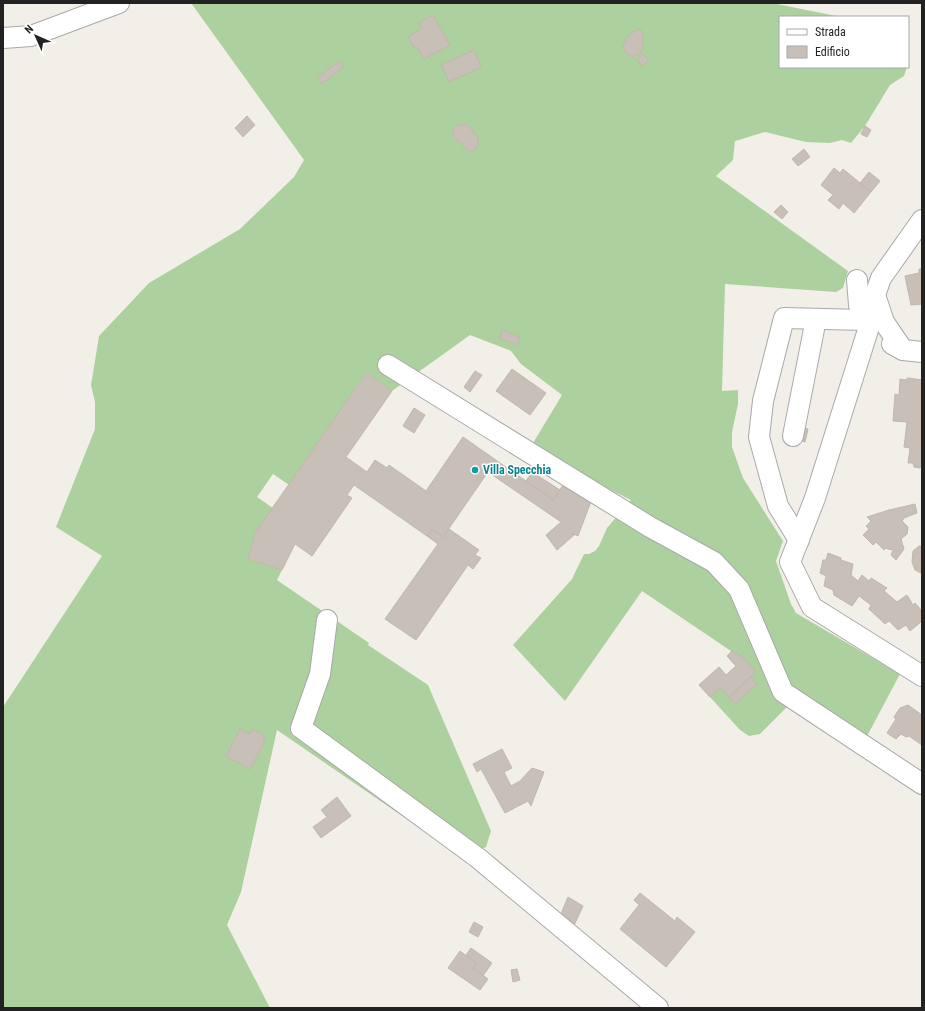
<svg xmlns="http://www.w3.org/2000/svg" width="925" height="1011" font-family="'Roboto Condensed',sans-serif">
  <style>
    .forest { fill: #add19e }
    .building { fill: #c7bfb8; stroke: #c4b6ab }
    .lines { fill: none; stroke-linecap: round; stroke-linejoin: round }
    .minor-casing { stroke: #a9a9a9; stroke-width: 22 }
    .minor { stroke: #fff; stroke-width: 20 }
    .culture-dot { fill: #0f9aa8; stroke: #fff; stroke-width: 1.5 }
    .labels { text-anchor: middle; dominant-baseline: central; stroke-width: 3; stroke-linejoin: round; paint-order: stroke }
    .culture-label { font-size: 12px; font-weight: bold; fill: #0d838f; stroke: #fff; text-anchor: start }
  </style>
  <rect width="100%" height="100%" fill="#f2efe9"/>
  <path class="forest" d="M191 3H772L841 17H780V67H907L904 76 890 85 865 126 851 143 842 140 830 143 806 142 765 132 735 141 733 160 716 176 848 271 843 288 836 292 725 284 722 391 738 390V404L732 432V447L743 478 783 541 776 561 791 604 796 613 900 674 865 740 798 696 760 734 749 736 740 730 699 685 719 667 726 675 736 666 727 656 731 651 642 591 565 701 513 645 572 579 584 554H589L595 551 599 546 607 528 631 500 564 467V461L552 467 527 453 562 395 521 364 511 351 470 335 392 391 366 373 289 485 273 474 257 497 273 508 255 533 248 559 282 570 277 580 369 643 368 645 428 685 491 831 486 847 462 857 277 730 241 892 227 925 270 1008H3V707L102 556 56 527 95 429V402L91 385 99 336 149 283 240 229 294 177 304 160Z"/>
  <g class="building">
    <path d="M433 15 450 45 424 59 417 47 414 48 408 37 422 28 419 23Z"/>
    <path d="M638 29 641 30 643 34V45L641 53 632 57 626 53 623 46 627 37Z"/>
    <path d="M474 50 481 67 449 82 441 65Z"/>
    <path d="M643 54 649 60 642 66 637 60Z"/>
    <path d="M339 61 344 67 322 84 317 78Z"/>
    <path d="M247 116 255 125 243 137 235 128Z"/>
    <path d="M465 124 469 126 478 138V144L476 149 471 152 467 150 459 141H457L452 136 453 130 458 125Z"/>
    <path d="M865 126 871 130 867 137 861 134Z"/>
    <path d="M804 149 810 157 798 166 792 159Z"/>
    <path d="M834 168 840 173 843 169 871 192 854 213 843 203 839 209 828 200 833 195 821 185Z"/>
    <path d="M869 172 880 181 871 192 860 183Z"/>
    <path d="M781 205 788 212 782 219 774 212Z"/>
    <path d="M919 269H922V304L911 305 905 276 919 273Z"/>
    <path d="M502 330 520 337 517 345 500 338Z"/>
    <path d="M512 369 546 393 530 415 496 391Z"/>
    <path d="M475 371 482 375 470 392 464 387Z"/>
    <path d="M366 373 392 391 346 457 367 472 375 460 387 468 389 465 426 491 463 437 553 500 563 485 576 490 575 493 592 499 578 536 571 533 574 535 557 550 546 535 561 522 488 472 443 537 432 529 427 536 354 485 347 495 352 498 312 556 295 544 282 570 248 559 255 533Z"/>
    <path d="M908 378 922 380V467L919 468 914 467 913 463H908L910 448 904 447 907 422 893 421 895 394 899 395 900 379 905 380Z"/>
    <path d="M414 408 425 415 414 433 403 426Z"/>
    <path d="M797 426 808 429 805 442 794 439Z"/>
    <path d="M532 472 560 490 553 500 526 481Z"/>
    <path d="M915 504 917 513 904 518 902 521 908 527 907 534 901 539 904 549 896 560 891 555 893 550 888 549 886 548 884 550 876 542 873 545 863 535 869 529 866 526 871 521 867 517 889 510Z"/>
    <path d="M432 529 443 537 449 529 479 550 475 555 481 558 473 569 468 565 416 640 385 619 438 544 427 536Z"/>
    <path d="M919 546H922L921 573 915 570 912 562 913 551Z"/>
    <path d="M828 553 841 558V560L853 564 851 575 858 581 862 575 869 581 871 578 887 588 884 591 897 602 907 595 913 605 915 603 922 611V621L910 631 906 625 898 630 889 621 885 624 869 609 871 605 859 596 852 606 834 595 833 590 824 586 826 576 820 573 823 560H826Z"/>
    <path d="M732 651 743 657 756 672 729 697 721 688 710 697 699 685 719 667 726 675 736 666 727 656Z"/>
    <path d="M751 677 757 684 735 704 729 697Z"/>
    <path d="M908 705 922 715V745L909 736 906 737 901 734 896 739 887 733 896 719 894 717 900 708Z"/>
    <path d="M240 729 250 734 252 729 264 735V743L250 769 226 756Z"/>
    <path d="M502 749 512 768 504 772 511 786 520 781 532 768 544 772 531 806 528 801 505 813 481 769 477 772 473 764Z"/>
    <path d="M337 797 351 816 321 838 313 827 327 817 321 810Z"/>
    <path d="M640 893 675 921 677 917 695 932 666 967 620 929 639 905 634 900Z"/>
    <path d="M568 897 583 906 571 932 558 921Z"/>
    <path d="M474 922 483 927 478 937 469 932Z"/>
    <path d="M471 948 492 963 483 976 473 968 476 963 466 955Z"/>
    <path d="M460 951 476 963 473 968 488 979 480 990 448 968Z"/>
    <path d="M517 969 520 980 513 982 511 970Z"/>
  </g>
  <g class="lines">
    <defs>
      <g id="minor">
        <path d="M3 38 31 36 119 3"/>
        <path d="M857 280 859 305 868 330 815 498 790 562 812 607 922 676"/>
        <path d="M892 344 903 350 922 352"/>
        <path d="M903 350 884 322 875 295 881 278 922 220"/>
        <path d="M388 365 650 527 714 562 739 589 783 692 922 784"/>
        <path d="M793 436 816 319"/>
        <path d="M799 540 778 506 759 437 763 401 784 318 865 320"/>
        <path d="M327 620 320 674 301 728 478 858 658 1008"/>
      </g>
    </defs>
    <use href="#minor" class="minor-casing"/>
    <use href="#minor" class="minor"/>
  </g>
  <circle class="culture-dot" cx="475" cy="470" r="4"/>
  <g class="labels">
    <g class="culture-label">
      <text x="483" y="470">Villa Specchia</text>
    </g>
  </g>
  <rect width="925" height="1011" fill="none" stroke="#222222" stroke-width="8"/>
  <rect x="779" y="16" width="130" height="52" fill="#ffffff" stroke="#a7a7a7"/>
  <rect x="787" y="29" width="20" height="6" fill="#ffffff" stroke="#a7a7a7"/>
  <text x="815" y="36" font-size="12" fill="#222222">Strada</text>
  <rect x="787" y="46" width="20" height="12" fill="#c7bfb8" stroke="#a7a7a7"/>
  <text x="815" y="56" font-size="12" fill="#222222">Edificio</text>
  <g transform="translate(36 36) rotate(315)" stroke="#ffffff" stroke-width="3" paint-order="stroke">
  <path d="M0-3L7 15L0 10L-7 15Z" fill="#222222"/>
  <text y="-6" font-size="11" font-weight="bold" text-anchor="middle" fill="#222222">N</text>
  </g>
</svg>
